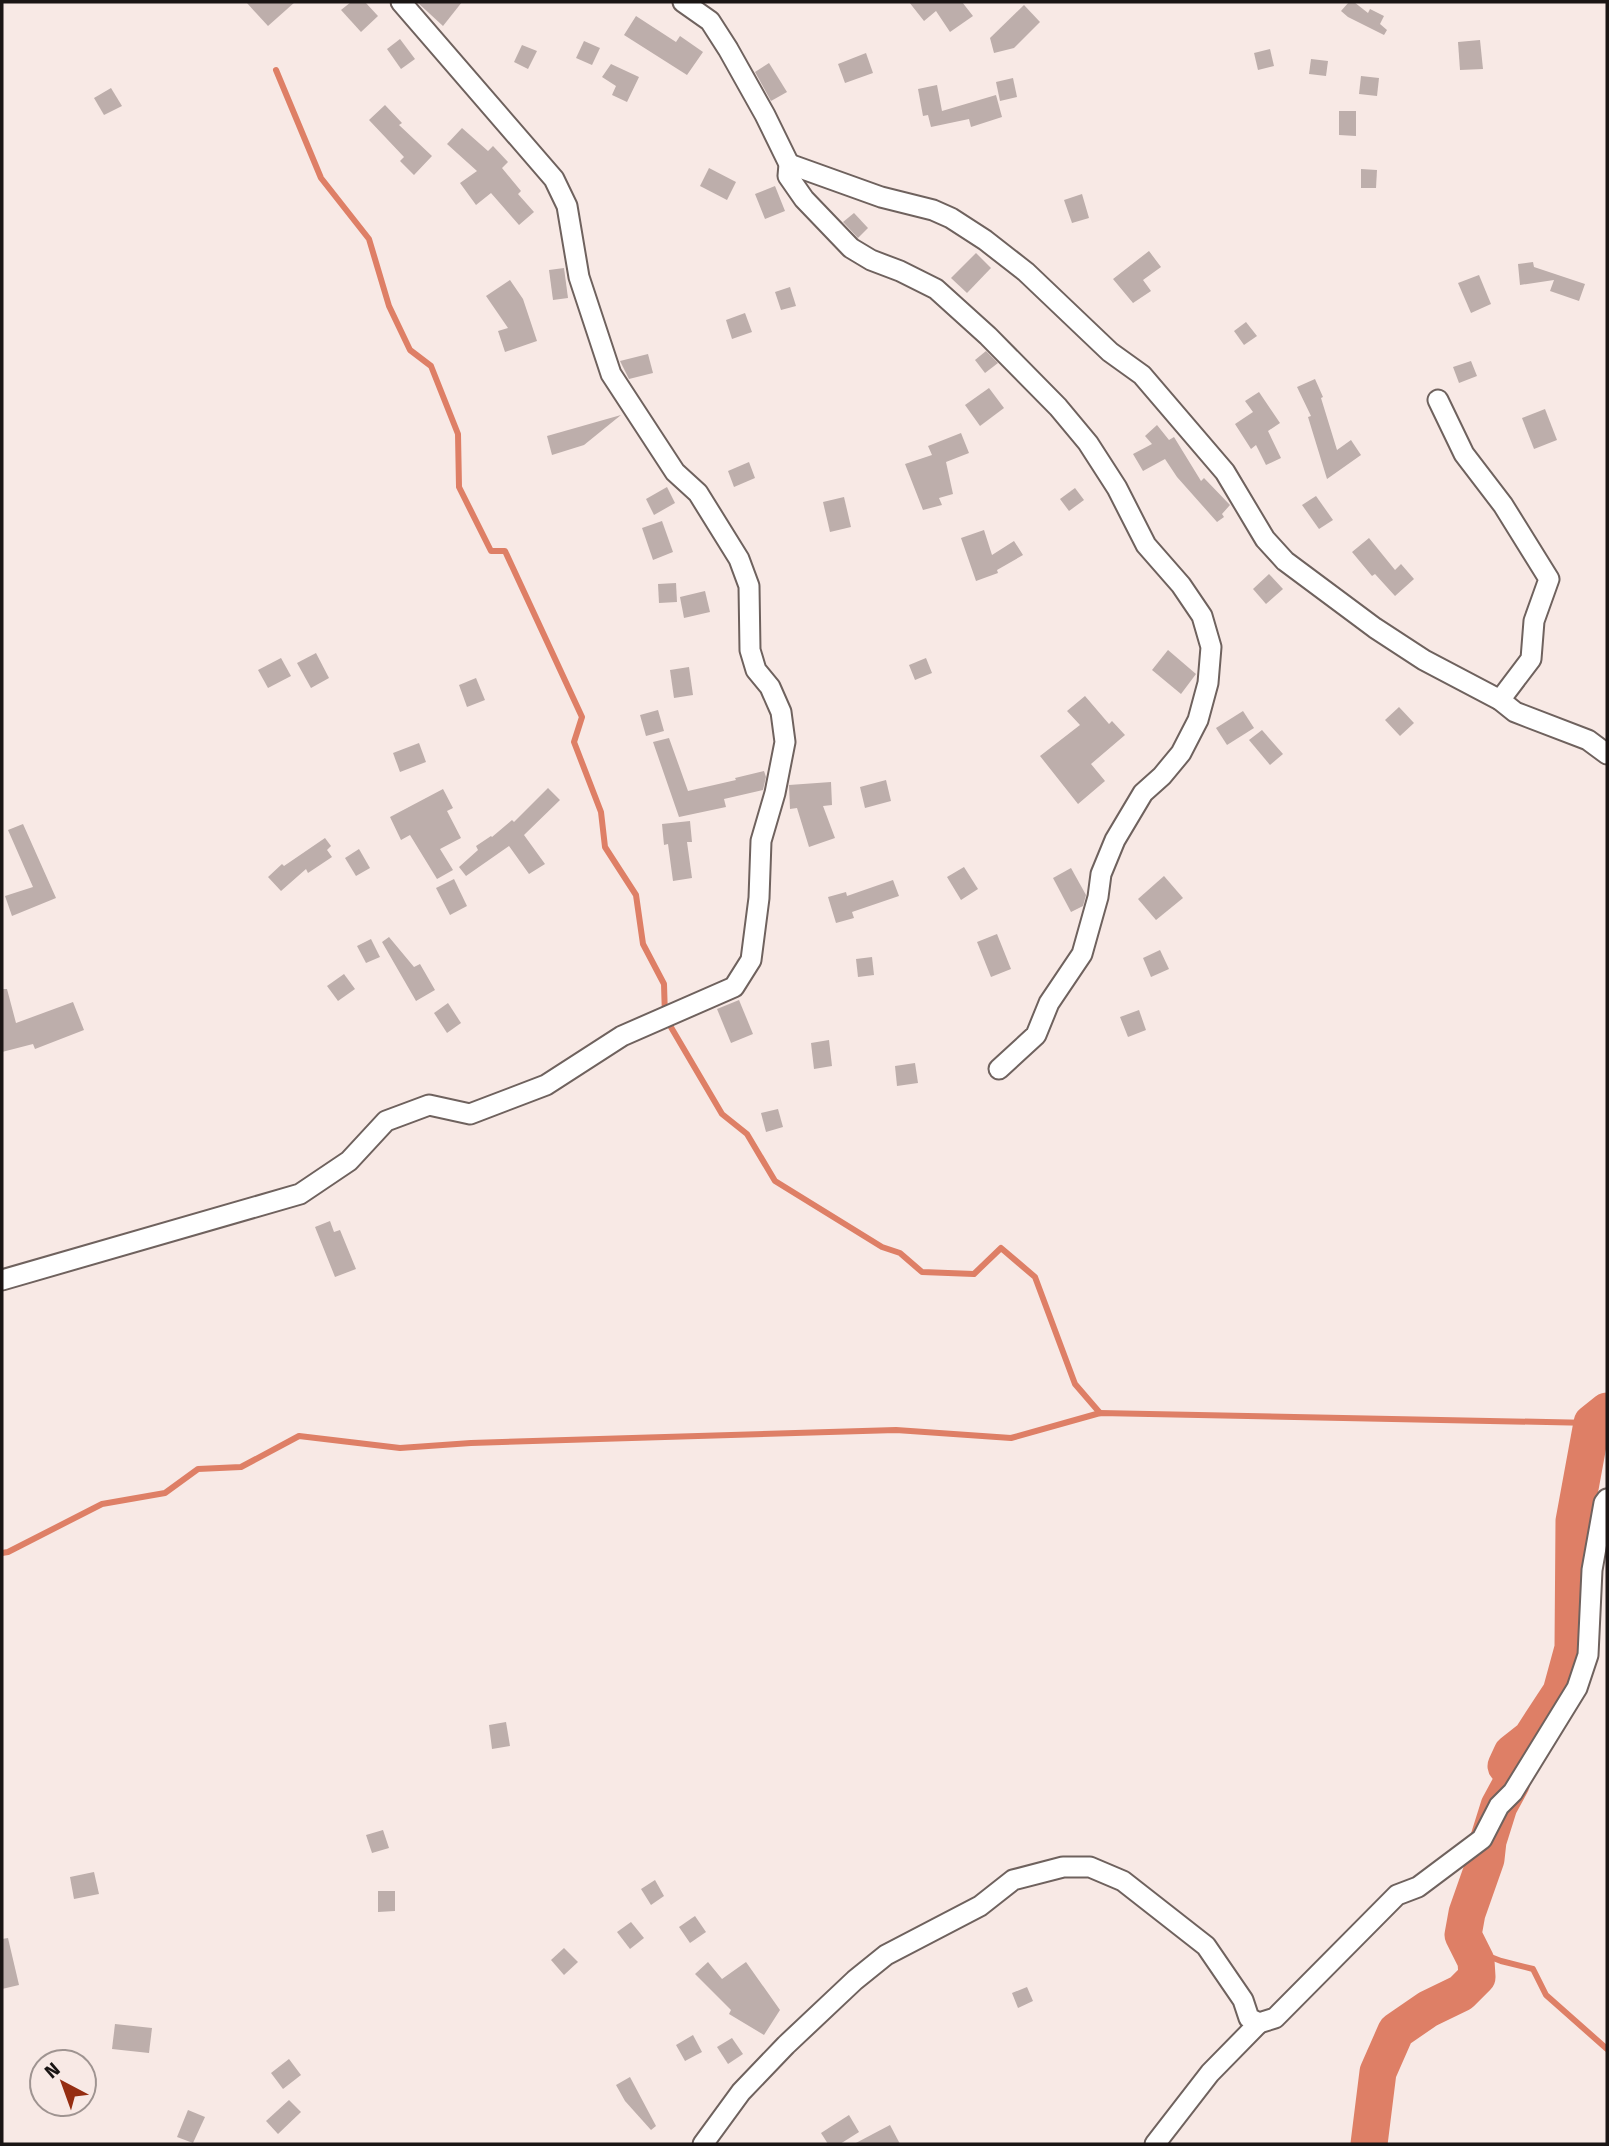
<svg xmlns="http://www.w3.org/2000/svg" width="1609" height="2146" font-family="'Fira Sans',sans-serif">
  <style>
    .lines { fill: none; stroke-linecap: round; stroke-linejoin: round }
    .stream { stroke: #de7f66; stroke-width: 6 }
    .river { stroke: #de7f66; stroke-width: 37 }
    .building { fill: #bdaeab }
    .minor-casing { stroke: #6f625e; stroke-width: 23 }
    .minor { stroke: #fff; stroke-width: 19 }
  </style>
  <rect width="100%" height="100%" fill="#f8e9e5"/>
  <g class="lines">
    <g class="stream">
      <path d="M276 70 321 178 369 239 389 306 410 350 431 366 458 434 459 487 491 551H505L582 717 574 742 601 812 605 847 636 895 643 944 664 984 665 1017 722 1114 747 1134 775 1181 882 1247 900 1253 922 1272 974 1274 1001 1248 1035 1277 1075 1384 1100 1413"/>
      <path d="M2 1553 8 1552 102 1504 165 1493 198 1469 241 1467 299 1436 400 1448 471 1443 896 1430 1011 1438 1100 1413 1592 1423"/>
      <path d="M1470 1949 1501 1961 1533 1969 1546 1995 1607 2049"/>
    </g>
    <path class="river" d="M1369 2144 1378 2072 1396 2031 1428 2009 1461 1993 1477 1977 1476 1961 1463 1935 1467 1913 1486 1859 1488 1841 1499 1806 1512 1782 1511 1772 1506 1766 1512 1753 1531 1738 1561 1692 1573 1648 1574 1521 1592 1423 1607 1411"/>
  </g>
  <g class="building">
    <path d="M246 2H295L268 26Z"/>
    <path d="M351 2H365L378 16 361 32 341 10Z"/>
    <path d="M417 2H462L443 26Z"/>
    <path d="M909 2H962L973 16 950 32 936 11 924 21Z"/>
    <path d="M1349 2H1354L1368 13 1370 9 1384 16 1380 24 1387 30 1384 35 1348 17 1341 11Z"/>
    <path d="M1024 5 1040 22 1014 48 994 53 990 38Z"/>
    <path d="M636 16 676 42 680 36 703 52 687 75 624 35Z"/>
    <path d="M400 39 415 59 401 69 387 49Z"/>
    <path d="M1480 40 1483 69 1460 70 1458 42Z"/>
    <path d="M584 41 600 48 592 65 576 58Z"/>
    <path d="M522 45 537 51 528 69 514 62Z"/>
    <path d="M1270 49 1274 66 1258 70 1254 53Z"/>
    <path d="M866 53 873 73 845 83 838 64Z"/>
    <path d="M1311 59 1328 61 1326 76 1309 74Z"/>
    <path d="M769 63 787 92 771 101 755 72Z"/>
    <path d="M611 64 639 77 627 102 612 95 616 86 602 77Z"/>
    <path d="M1361 76 1379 78 1377 96 1359 94Z"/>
    <path d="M1013 78 1017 97 1000 101 996 82Z"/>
    <path d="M937 85 942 111 996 95 1002 117 971 127 969 119 931 127 928 115 933 114 923 116 918 89Z"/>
    <path d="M111 88 122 106 104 115 94 98Z"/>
    <path d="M385 105 402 123 399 125 432 156 414 175 400 161 404 157 369 120Z"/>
    <path d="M1339 111H1356V136L1339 135Z"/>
    <path d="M462 128 488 151 493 146 508 162 502 168 521 191 518 194 534 212 519 225 491 193 476 205 460 183 477 171 447 144Z"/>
    <path d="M709 168 736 182 727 200 700 186Z"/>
    <path d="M1361 169 1377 170 1376 188H1361Z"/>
    <path d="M775 186 785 211 765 219 755 194Z"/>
    <path d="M1082 194 1089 218 1072 223 1064 200Z"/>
    <path d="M854 213 868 228 858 238 843 222Z"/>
    <path d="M1149 251 1161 267 1143 280 1151 291 1133 303 1113 279Z"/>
    <path d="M976 253 991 268 967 293 951 278Z"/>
    <path d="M1533 262 1534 267 1585 284 1579 301 1550 291 1554 280 1520 285 1518 264Z"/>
    <path d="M564 268 568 298 553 300 549 270Z"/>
    <path d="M1479 275 1491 304 1471 313 1458 283Z"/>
    <path d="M510 280 523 299 537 341 505 352 498 331 508 328 486 296Z"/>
    <path d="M790 287 796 306 781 310 775 292Z"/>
    <path d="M745 313 752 332 732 339 726 320Z"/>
    <path d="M1246 322 1257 336 1244 345 1234 331Z"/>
    <path d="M986 351 998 363 985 373 975 360Z"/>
    <path d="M648 354 653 373 629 379 620 361Z"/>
    <path d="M1471 361 1477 376 1459 383 1453 367Z"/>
    <path d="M1315 379 1323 397 1321 398 1337 450 1351 440 1361 455 1327 479 1308 417 1311 416 1297 387Z"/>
    <path d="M989 388 1004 408 980 426 965 405Z"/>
    <path d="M1259 392 1280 423 1268 431 1281 458 1266 465 1256 445 1251 449 1235 424 1253 412 1245 401Z"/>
    <path d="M1545 409 1557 440 1534 449 1522 418Z"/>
    <path d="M621 415 584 445 552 455 547 436Z"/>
    <path d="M1157 425 1169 440 1174 437 1201 481 1204 478 1230 505 1222 514 1224 517 1217 522 1177 477 1165 459 1143 471 1133 454 1152 444 1145 436Z"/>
    <path d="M961 433 969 453 946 462 953 494 939 498 942 505 923 510 905 464 932 455 928 446Z"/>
    <path d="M749 462 755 478 734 487 728 471Z"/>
    <path d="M667 487 675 503 654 515 646 499Z"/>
    <path d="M1075 488 1084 500 1069 511 1060 499Z"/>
    <path d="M1316 496 1333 520 1319 529 1302 505Z"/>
    <path d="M844 497 851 527 830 532 823 502Z"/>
    <path d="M662 521 673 552 653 560 642 528Z"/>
    <path d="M984 530 992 555 1014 541 1023 555 997 570 998 573 976 581 961 538Z"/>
    <path d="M1369 538 1395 570 1401 564 1414 579 1395 596 1375 574 1372 576 1352 552Z"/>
    <path d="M1269 574 1283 589 1266 604 1253 589Z"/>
    <path d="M676 583 677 602 659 603 658 584Z"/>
    <path d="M705 591 710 612 684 618 680 597Z"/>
    <path d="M1168 650 1196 674 1181 694 1152 670Z"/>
    <path d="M316 653 329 678 311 688 297 663Z"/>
    <path d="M281 658 291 676 268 688 258 670Z"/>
    <path d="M926 658 932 673 915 680 909 665Z"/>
    <path d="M689 667 693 695 674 698 670 670Z"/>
    <path d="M476 678 485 700 467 707 459 685Z"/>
    <path d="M1085 696 1109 724 1112 721 1125 735 1091 764 1105 781 1078 804 1040 756 1080 725 1067 711Z"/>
    <path d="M1399 707 1414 723 1400 736 1385 720Z"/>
    <path d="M658 710 664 731 646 736 640 715Z"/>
    <path d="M1243 711 1254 728 1227 745 1216 728Z"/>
    <path d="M1262 730 1283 754 1270 765 1249 740Z"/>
    <path d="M669 738 688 791 736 780 735 778 764 771 766 777 763 790 724 799 726 807 679 817 653 742Z"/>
    <path d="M419 743 426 762 400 772 393 753Z"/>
    <path d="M886 780 891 801 865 808 860 787Z"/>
    <path d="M831 782 832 805 823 806 835 838 809 847 797 808 790 809 789 785Z"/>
    <path d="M548 788 560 800 524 835 545 864 529 874 509 846 466 876 459 867 478 850 476 846 491 836 492 837 512 820 514 822Z"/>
    <path d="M443 789 453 808 447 811 461 838 440 849 453 870 437 879 410 835 401 840 390 817Z"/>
    <path d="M690 821 692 842H687L692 878 673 881 668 844 664 845 662 824Z"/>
    <path d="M23 824 56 898 12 916 5 896 33 887 8 830Z"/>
    <path d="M325 838 331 846 327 850 332 857 308 873 306 869 281 891 268 877 282 864 284 866Z"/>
    <path d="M359 849 370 868 356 876 345 858Z"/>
    <path d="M964 867 978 889 961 900 947 877Z"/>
    <path d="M1071 868 1086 895 1083 906 1071 912 1053 878Z"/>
    <path d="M1164 876 1183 898 1156 920 1138 899Z"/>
    <path d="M454 879 467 906 450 915 436 888Z"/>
    <path d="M893 880 899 896 852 912 854 918 836 923 828 897 846 892 847 896Z"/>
    <path d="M997 934 1011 969 991 977 977 942Z"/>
    <path d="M389 937 414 967 420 964 435 990 416 1001 382 942Z"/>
    <path d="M371 939 380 957 366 963 357 946Z"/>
    <path d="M1160 950 1169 969 1151 977 1143 958Z"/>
    <path d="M872 957 874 975 858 977 856 959Z"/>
    <path d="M344 974 355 989 338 1001 327 986Z"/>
    <path d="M2 989H7L16 1023 73 1002 84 1030 35 1049 33 1044 2 1052Z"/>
    <path d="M739 1000 753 1034 731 1043 717 1009Z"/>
    <path d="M448 1003 461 1023 447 1033 434 1013Z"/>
    <path d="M1139 1010 1146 1030 1128 1037 1120 1017Z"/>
    <path d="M829 1040 832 1066 814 1069 811 1043Z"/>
    <path d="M915 1063 918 1083 897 1086 895 1066Z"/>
    <path d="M778 1109 783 1127 766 1132 761 1113Z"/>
    <path d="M330 1221 334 1232 340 1230 356 1269 335 1277 315 1227Z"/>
    <path d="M506 1722 510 1746 492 1749 489 1725Z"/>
    <path d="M383 1830 389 1848 372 1853 366 1835Z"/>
    <path d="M94 1872 99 1894 74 1899 70 1877Z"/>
    <path d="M655 1880 664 1896 651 1905 641 1889Z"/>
    <path d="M378 1891H395V1911L378 1912Z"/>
    <path d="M695 1916 706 1932 690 1943 679 1927Z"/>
    <path d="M631 1922 644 1938 630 1949 617 1932Z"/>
    <path d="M8 1938 19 1985 2 1989V1939Z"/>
    <path d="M564 1948 578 1962 564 1975 551 1960Z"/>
    <path d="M708 1962 722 1979 746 1962 780 2010 764 2035 729 2014 731 2010 695 1974Z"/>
    <path d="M1027 1987 1033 2001 1018 2008 1012 1993Z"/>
    <path d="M115 2024 152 2028 149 2053 112 2049Z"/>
    <path d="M693 2035 702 2052 685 2061 676 2045Z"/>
    <path d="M732 2038 743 2054 728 2064 717 2047Z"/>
    <path d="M289 2059 301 2075 283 2089 271 2073Z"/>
    <path d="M630 2077 656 2126 651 2130 625 2101 616 2085Z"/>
    <path d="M289 2100 301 2112 278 2134 266 2121Z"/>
    <path d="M188 2110 205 2117 193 2143 177 2137Z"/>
    <path d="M849 2115 859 2132 840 2144H828L821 2133Z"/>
    <path d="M890 2125 900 2144H854Z"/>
  </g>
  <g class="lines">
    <defs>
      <g id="minor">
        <path d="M683 2 710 21 728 49 765 115 789 164 788 176 804 199 851 248 871 260 900 271 936 289 988 336 1058 407 1088 443 1117 488 1146 545 1181 585 1202 616 1211 647 1208 683 1198 720 1181 753 1162 776 1143 793 1115 840 1101 874 1098 897 1082 954 1049 1003 1036 1035 999 1069"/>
        <path d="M789 164 881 197 933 210 951 218 985 240 1026 272 1110 352 1142 375 1225 472 1265 539 1285 561 1375 628 1424 660 1500 700 1515 712 1588 740 1607 754"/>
        <path d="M1438 400 1464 454 1503 505 1549 579 1534 621 1531 659 1500 700"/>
        <path d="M2 1280 300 1194 349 1161 386 1121 429 1105 470 1114 546 1085 622 1036 734 987 751 960 759 898 761 841 775 793 785 742 781 712 770 687 756 670 750 650 749 586 739 559 698 493 675 472 611 374 579 277 567 206 554 179 401 2"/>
        <path d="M703 2144 741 2092 786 2045 855 1980 886 1955 980 1906 1013 1880 1063 1867H1090L1123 1881 1206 1946 1243 2000 1249 2018 1259 2023 1275 2018 1397 1895 1418 1887 1482 1839 1499 1806 1513 1792 1577 1688 1588 1655 1592 1570 1604 1503 1607 1499"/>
        <path d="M1155 2144 1210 2073 1259 2023"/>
      </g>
    </defs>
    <use href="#minor" class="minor-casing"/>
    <use href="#minor" class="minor"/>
  </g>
  <rect width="1609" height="2146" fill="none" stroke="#1a1514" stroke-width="7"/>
  <g transform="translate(63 2083) rotate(319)"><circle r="33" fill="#f8e9e5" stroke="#9f9491" stroke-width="2"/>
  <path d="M0-5L12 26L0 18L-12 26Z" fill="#952d11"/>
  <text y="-10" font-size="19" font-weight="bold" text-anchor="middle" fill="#1a1514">N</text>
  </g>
</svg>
